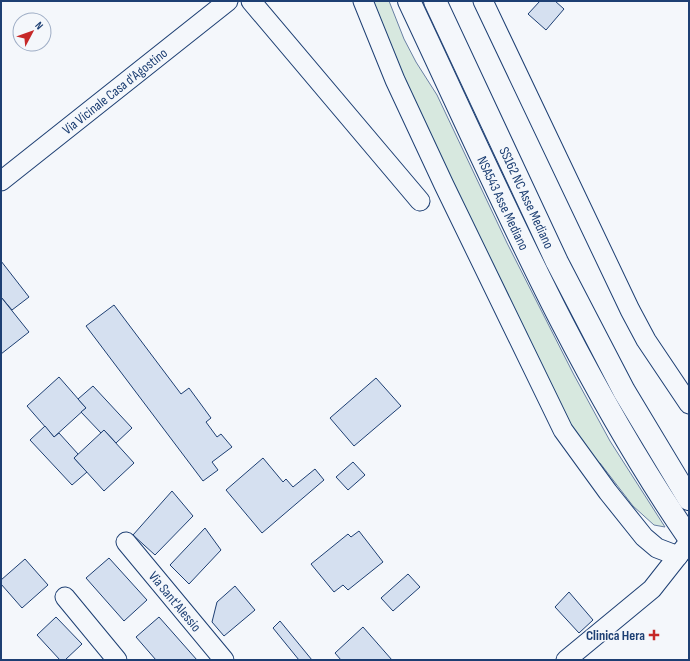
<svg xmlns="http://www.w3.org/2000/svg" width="690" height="661" font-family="'Sofia Sans Condensed',sans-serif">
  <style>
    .green { fill: #d7e8df; stroke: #687fa3 }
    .building { fill: #d5e0f0; stroke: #1d3f73 }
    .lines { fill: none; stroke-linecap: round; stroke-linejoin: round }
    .minor-casing { stroke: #1d3f73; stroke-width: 21 }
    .highway-casing { stroke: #1d3f73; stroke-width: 24 }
    .minor { stroke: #f4f7fb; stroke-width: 19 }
    .highway { stroke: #f4f7fb; stroke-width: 22 }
    .poi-dot { fill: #c62828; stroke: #f4f7fb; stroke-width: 1.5 }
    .labels { text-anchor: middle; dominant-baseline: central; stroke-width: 3; stroke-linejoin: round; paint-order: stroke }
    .street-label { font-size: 14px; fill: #1d3f73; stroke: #f4f7fb }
    .poi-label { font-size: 14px; font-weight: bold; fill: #1d3f73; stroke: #f4f7fb; text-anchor: end }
  </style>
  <rect width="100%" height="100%" fill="#f4f7fb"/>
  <path class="green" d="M368 1H389L404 39 416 62 437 95 507 243 574 375 610 441 665 527 654 525 633 506 600 463 596 464 570 424 529 345Z"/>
  <g class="building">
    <path d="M540 1H555L564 9 546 30 528 14Z"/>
    <path d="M1 261 29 297 12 310 1 297Z"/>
    <path d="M1 297 29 332 1 354Z"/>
    <path d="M114 305 181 394 189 388 211 418 206 422 217 437 221 434 232 447 212 462 218 470 203 481 86 326Z"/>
    <path d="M59 377 86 408 54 437 27 406Z"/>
    <path d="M376 378 401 406 354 446 330 418Z"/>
    <path d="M93 386 132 428 116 443 104 430 101 433 81 412 86 408 78 399Z"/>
    <path d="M45 426 54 437 59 433 78 454 74 458 87 472 72 485 30 440Z"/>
    <path d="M104 430 134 463 104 491 74 458Z"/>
    <path d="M263 458 283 482 286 479 293 487 315 469 324 480 262 533 226 490Z"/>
    <path d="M353 462 365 475 348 490 336 477Z"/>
    <path d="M172 491 193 516 155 555 133 535Z"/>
    <path d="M205 528 221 550 189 584 170 565Z"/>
    <path d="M359 531 383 562 348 590 343 585 334 592 311 564 348 534 351 537Z"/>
    <path d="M109 558 147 600 124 621 86 578Z"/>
    <path d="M25 559 48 585 22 608 1 584V580Z"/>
    <path d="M408 574 420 587 393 611 381 598Z"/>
    <path d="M235 586 255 610 224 636 212 622 217 602Z"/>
    <path d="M569 592 593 620 579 633 555 607Z"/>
    <path d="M56 617 82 644 65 660H60L37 635Z"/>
    <path d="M159 617 197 660H156L136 637Z"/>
    <path d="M280 621 312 660H299L273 628Z"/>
    <path d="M363 627 392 660H341L335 653Z"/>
  </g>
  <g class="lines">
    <defs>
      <g id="minor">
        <path d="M251 1 420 201"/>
        <path d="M363 1 395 80 444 185 563 430 608 492 644 537 657 548 678 556"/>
        <path d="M483 1 630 310 646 340 689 404"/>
        <path id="s1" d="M1 181 228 1"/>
        <path id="s2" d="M126 542 224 660"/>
        <path d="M65 597 117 660"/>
        <path d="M566 660 652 589 685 547"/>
      </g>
      <g id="highway">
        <path id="s3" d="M409 1C495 183 574 371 689 538"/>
        <path id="s4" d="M435 1 557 262 624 391 689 499"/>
      </g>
    </defs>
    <use href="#minor" class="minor-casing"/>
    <use href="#highway" class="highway-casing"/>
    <use href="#minor" class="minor"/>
    <use href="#highway" class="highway"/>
  </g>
  <path class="poi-dot" d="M652 629h4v4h4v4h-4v4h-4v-4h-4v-4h4z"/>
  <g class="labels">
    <g class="street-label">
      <text stroke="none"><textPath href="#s1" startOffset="145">Via Vicinale Casa d'Agostino</textPath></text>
      <text stroke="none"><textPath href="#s4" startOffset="217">SS162 NC Asse Mediano</textPath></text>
      <text stroke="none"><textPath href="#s3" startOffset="223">NSA543 Asse Mediano</textPath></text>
      <text stroke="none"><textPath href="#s2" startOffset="77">Via Sant'Alessio</textPath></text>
    </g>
    <g class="poi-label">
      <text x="645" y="635">Clinica Hera</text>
    </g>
  </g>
  <rect width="690" height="661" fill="none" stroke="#1d3f73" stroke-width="4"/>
  <g transform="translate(32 32) rotate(49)"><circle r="19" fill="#f4f7fb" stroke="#9eadc5"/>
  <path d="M0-3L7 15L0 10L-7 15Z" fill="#c62828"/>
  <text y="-6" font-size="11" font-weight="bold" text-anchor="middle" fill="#1d3f73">N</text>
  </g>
</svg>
